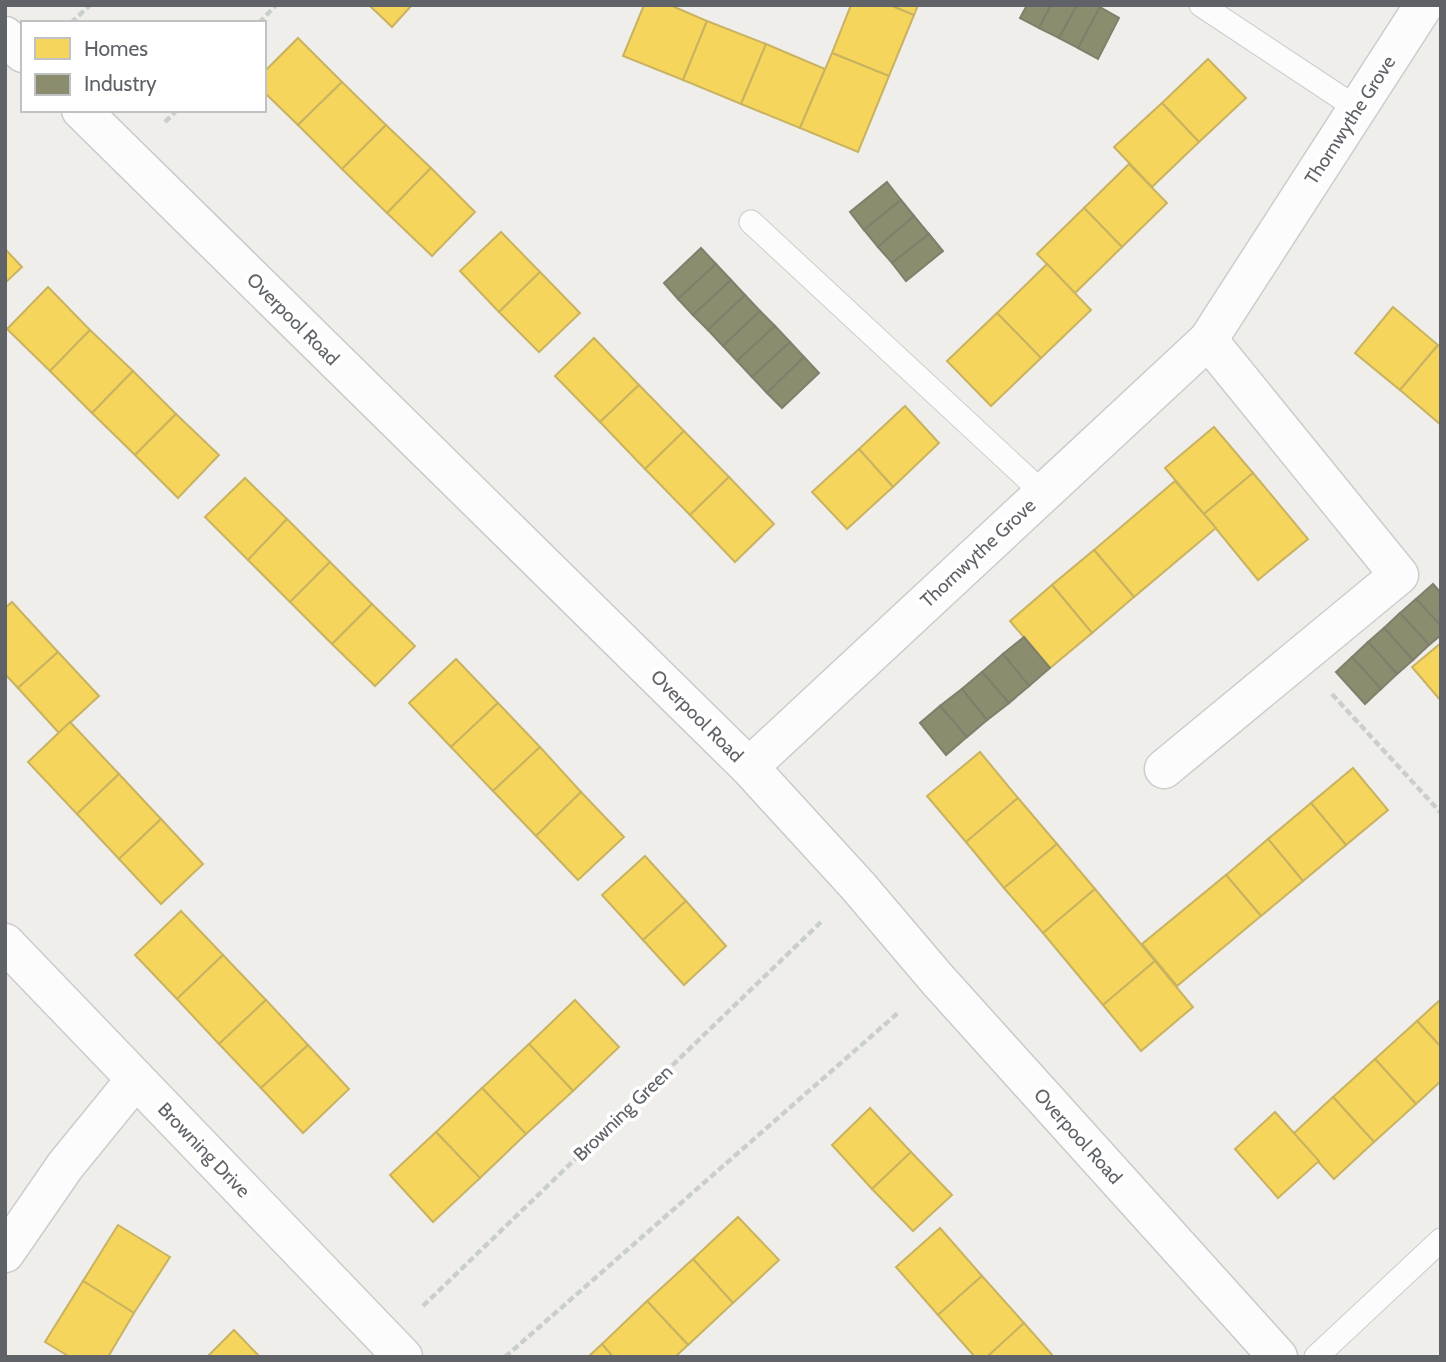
<svg xmlns="http://www.w3.org/2000/svg" width="1446" height="1362" font-family="Cabin,sans-serif">
  <style>
    .homes { fill: #f6d55c; stroke: #c9b360; stroke-width: 2 }
    .industry { fill: #8c8c6e; stroke: #7e806c; stroke-width: 2 }
    .lines { fill: none; stroke-linecap: round; stroke-linejoin: round }
    .lane-casing { stroke: #cbcccc; stroke-width: 25 }
    .street-casing { stroke: #cbcccc; stroke-width: 41 }
    .secondary-casing { stroke: #cacacb; stroke-width: 41 }
    .path { stroke: #cacfcc; stroke-width: 4.5; stroke-dasharray: 7 3.5; stroke-linecap: butt }
    .lane { stroke: #fdfcfc; stroke-width: 23 }
    .street { stroke: #fdfcfc; stroke-width: 38 }
    .secondary { stroke: #fdfcfc; stroke-width: 38 }
    .labels { text-anchor: middle; dominant-baseline: central; stroke-width: 7; stroke-linejoin: round; paint-order: stroke }
    .street-label { font-size: 19px; fill: #5f6368; stroke: #fff }
  </style>
  <rect width="100%" height="100%" fill="#efeeea"/>
  <g class="homes">
    <path d="M369 5H412L392 27Z"/>
    <path d="M644 5H670L707 21 683 80 623 56Z"/>
    <path d="M851 5H890L914 15 889 76 832 53Z"/>
    <path d="M890 5H918L914 15Z"/>
    <path d="M707 21 766 44 741 104 683 80Z"/>
    <path d="M298 38 342 82 298 125 264 92V72Z"/>
    <path d="M766 44 825 69 800 128 741 104Z"/>
    <path d="M832 53 889 76 858 152 800 128Z"/>
    <path d="M1208 59 1246 98 1199 142 1162 103Z"/>
    <path d="M342 82 386 125 342 169 298 125Z"/>
    <path d="M1162 103 1199 142 1152 187 1114 147Z"/>
    <path d="M386 125 431 168 387 213 342 169Z"/>
    <path d="M1129 164 1167 203 1122 247 1084 208Z"/>
    <path d="M431 168 475 212 432 256 387 213Z"/>
    <path d="M1084 208 1122 247 1075 293 1037 254Z"/>
    <path d="M501 232 540 272 499 312 460 271Z"/>
    <path d="M5 249 22 267 5 283Z"/>
    <path d="M1047 264 1091 310 1041 358 997 313Z"/>
    <path d="M540 272 580 313 539 352 499 312Z"/>
    <path d="M48 287 90 330 50 371 7 329Z"/>
    <path d="M1393 307 1438 345 1400 390 1355 353Z"/>
    <path d="M997 313 1041 358 991 406 947 361Z"/>
    <path d="M90 330 133 371 92 413 50 371Z"/>
    <path d="M594 338 639 385 600 422 555 376Z"/>
    <path d="M1438 345 1441 347V425L1400 390Z"/>
    <path d="M133 371 176 414 135 455 92 413Z"/>
    <path d="M639 385 684 431 645 469 600 422Z"/>
    <path d="M905 406 939 443 893 487 859 449Z"/>
    <path d="M176 414 219 455 178 498 135 455Z"/>
    <path d="M1214 427 1253 473 1204 514 1165 468Z"/>
    <path d="M684 431 729 477 690 515 645 469Z"/>
    <path d="M859 449 893 487 847 529 812 492Z"/>
    <path d="M1253 473 1308 539 1258 580 1204 514Z"/>
    <path d="M729 477 774 524 735 562 690 515Z"/>
    <path d="M245 478 287 519 248 560 205 517Z"/>
    <path d="M1175 481 1216 528 1134 597 1094 550Z"/>
    <path d="M287 519 330 562 290 602 248 560Z"/>
    <path d="M1094 550 1134 597 1092 633 1052 585Z"/>
    <path d="M330 562 372 604 332 644 290 602Z"/>
    <path d="M1052 585 1092 633 1050 668 1010 621Z"/>
    <path d="M12 602 58 652 18 688 5 674V608Z"/>
    <path d="M372 604 415 646 375 686 332 644Z"/>
    <path d="M1441 643V701L1412 667Z"/>
    <path d="M58 652 99 696 59 733 18 688Z"/>
    <path d="M456 659 498 703 451 747 409 703Z"/>
    <path d="M498 703 540 747 493 791 451 747Z"/>
    <path d="M70 722 119 774 77 814 28 762Z"/>
    <path d="M540 747 581 792 536 836 493 791Z"/>
    <path d="M980 752 1018 798 966 842 927 796Z"/>
    <path d="M1353 768 1388 810 1346 845 1311 803Z"/>
    <path d="M119 774 161 819 119 859 77 814Z"/>
    <path d="M581 792 624 837 578 880 536 836Z"/>
    <path d="M1018 798 1057 844 1004 888 966 842Z"/>
    <path d="M1311 803 1346 845 1303 881 1268 839Z"/>
    <path d="M161 819 203 864 161 904 119 859Z"/>
    <path d="M1268 839 1303 881 1261 916 1226 875Z"/>
    <path d="M1057 844 1095 889 1043 933 1004 888Z"/>
    <path d="M645 856 686 901 643 940 602 895Z"/>
    <path d="M1226 875 1261 916 1177 986 1142 944Z"/>
    <path d="M1095 889 1155 961 1103 1005 1043 933Z"/>
    <path d="M686 901 726 946 684 985 643 940Z"/>
    <path d="M181 911 223 955 177 999 135 955Z"/>
    <path d="M223 955 266 1000 219 1044 177 999Z"/>
    <path d="M1155 961 1193 1007 1141 1051 1103 1005Z"/>
    <path d="M1441 999V1047L1417 1021Z"/>
    <path d="M266 1000 308 1045 261 1088 219 1044Z"/>
    <path d="M575 1000 619 1047 573 1091 529 1044Z"/>
    <path d="M1417 1021 1441 1047V1081L1416 1104 1375 1059Z"/>
    <path d="M529 1044 573 1091 526 1134 482 1088Z"/>
    <path d="M308 1045 349 1089 303 1133 261 1088Z"/>
    <path d="M1375 1059 1416 1104 1374 1142 1333 1097Z"/>
    <path d="M482 1088 526 1134 480 1178 436 1132Z"/>
    <path d="M1333 1097 1374 1142 1334 1179 1293 1134Z"/>
    <path d="M870 1108 911 1152 872 1189 832 1145Z"/>
    <path d="M1275 1112 1319 1161 1278 1198 1235 1149Z"/>
    <path d="M436 1132 480 1178 433 1222 390 1175Z"/>
    <path d="M911 1152 952 1195 913 1231 872 1189Z"/>
    <path d="M738 1217 779 1260 733 1303 693 1259Z"/>
    <path d="M118 1225 170 1257 134 1313 83 1281Z"/>
    <path d="M940 1228 982 1276 938 1315 896 1267Z"/>
    <path d="M693 1259 733 1303 688 1345 647 1301Z"/>
    <path d="M982 1276 1024 1323 987 1357H975L938 1315Z"/>
    <path d="M83 1281 134 1313 108 1357H70L45 1342Z"/>
    <path d="M647 1301 688 1345 675 1357H613L602 1344Z"/>
    <path d="M1024 1323 1054 1357H987Z"/>
    <path d="M234 1330 260 1357H207Z"/>
    <path d="M602 1344 613 1357H588Z"/>
  </g>
  <g class="industry">
    <path d="M1027 5H1051L1039 28 1020 18Z"/>
    <path d="M1051 5H1077L1059 38 1039 28Z"/>
    <path d="M1077 5H1095L1100 7 1078 48 1059 38Z"/>
    <path d="M1100 7 1119 18 1098 59 1078 48Z"/>
    <path d="M887 182 901 200 864 230 850 212Z"/>
    <path d="M901 200 914 216 878 247 864 230Z"/>
    <path d="M914 216 929 234 892 263 878 247Z"/>
    <path d="M929 234 943 251 906 281 892 263Z"/>
    <path d="M701 248 716 264 678 299 664 283Z"/>
    <path d="M716 264 731 280 693 315 678 299Z"/>
    <path d="M731 280 745 295 708 330 693 315Z"/>
    <path d="M745 295 760 311 723 346 708 330Z"/>
    <path d="M760 311 775 326 737 361 723 346Z"/>
    <path d="M775 326 790 342 752 377 737 361Z"/>
    <path d="M790 342 804 357 767 393 752 377Z"/>
    <path d="M804 357 819 373 782 408 767 393Z"/>
    <path d="M1433 584 1441 593V626L1416 599Z"/>
    <path d="M1416 599 1441 626V635L1429 645 1400 613Z"/>
    <path d="M1400 613 1429 645 1413 660 1384 628Z"/>
    <path d="M1384 628 1413 660 1397 674 1368 642Z"/>
    <path d="M1024 637 1050 668 1029 686 1003 654Z"/>
    <path d="M1368 642 1397 674 1381 689 1352 657Z"/>
    <path d="M1003 654 1029 686 1009 703 982 672Z"/>
    <path d="M1352 657 1381 689 1365 704 1336 672Z"/>
    <path d="M982 672 1009 703 987 720 962 689Z"/>
    <path d="M962 689 987 720 967 737 940 706Z"/>
    <path d="M940 706 967 737 946 755 920 723Z"/>
  </g>
  <g class="lines">
    <defs>
      <g id="lane">
        <path d="M1201 5 1358 109"/>
        <path d="M751 222 1043 493"/>
        <path d="M1316 1357 1441 1240"/>
      </g>
      <g id="street">
        <path d="M749 767 1208 340 1424 5"/>
        <path d="M1164 769 1399 575 1208 340"/>
        <path d="M5 943 403 1357"/>
        <path d="M5 1253 65 1166 135 1080"/>
      </g>
      <g id="secondary">
        <path d="M5 36 23 53"/>
        <path d="M81 110 749 767 858 886 937 979 1278 1357"/>
      </g>
    </defs>
    <use href="#lane" class="lane-casing"/>
    <use href="#street" class="street-casing"/>
    <use href="#secondary" class="secondary-casing"/>
    <g class="path">
      <path d="M71 23 90 5"/>
      <path d="M259 23 276 5"/>
      <path d="M165 122 177 110"/>
      <path d="M1332 694 1441 813"/>
      <path d="M423 1306 823 920"/>
      <path d="M505 1357 899 1012"/>
    </g>
    <use href="#lane" class="lane"/>
    <use href="#street" class="street"/>
    <use href="#secondary" class="secondary"/>
  </g>
  <g class="labels">
    <g class="street-label">
      <text transform="translate(1350 120) rotate(-57)">Thornwythe Grove</text>
      <text transform="translate(293 319) rotate(45)">Overpool Road</text>
      <text transform="translate(978 553) rotate(-43)">Thornwythe Grove</text>
      <text transform="translate(697 716) rotate(45)">Overpool Road</text>
      <text transform="translate(623 1113) rotate(-44)">Browning Green</text>
      <text transform="translate(1078 1136) rotate(48)">Overpool Road</text>
      <text transform="translate(204 1150) rotate(46)">Browning Drive</text>
    </g>
  </g>
  <rect width="1446" height="1362" fill="none" stroke="#5f6368" stroke-width="14"/>
  <rect x="21" y="21" width="245" height="91" fill="#ffffff" stroke="#bfc1c3" stroke-width="2"/>
  <rect x="35" y="38" width="35" height="21" fill="#f6d55c" stroke="#bfc1c3" stroke-width="2"/>
  <text x="84" y="56" font-size="21" fill="#5f6368">Homes</text>
  <rect x="35" y="74" width="35" height="21" fill="#8c8c6e" stroke="#bfc1c3" stroke-width="2"/>
  <text x="84" y="91" font-size="21" fill="#5f6368">Industry</text>
</svg>
